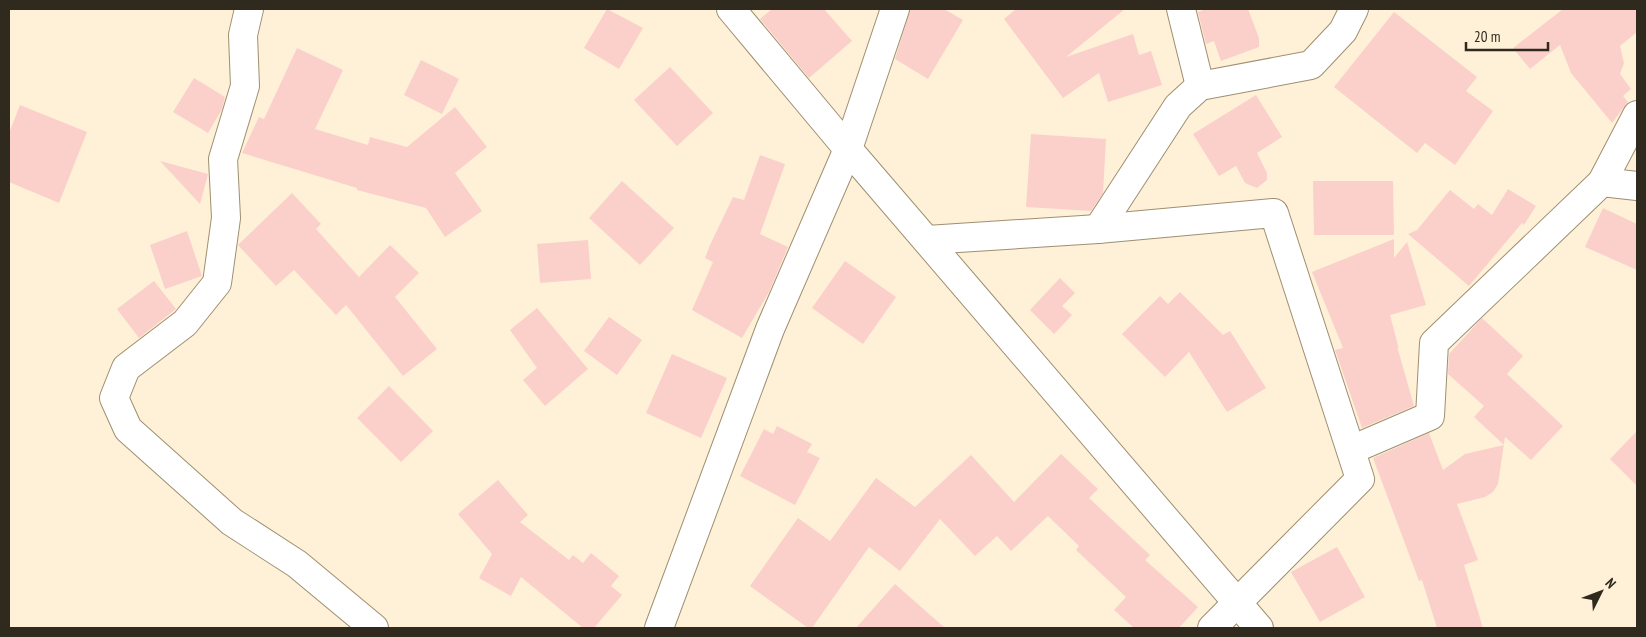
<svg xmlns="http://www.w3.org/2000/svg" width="1646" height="637" font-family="'PT Sans Narrow',sans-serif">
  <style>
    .building { fill: #fbd0cb }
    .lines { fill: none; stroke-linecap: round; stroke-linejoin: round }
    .minor-casing { stroke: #9e8f71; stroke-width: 30 }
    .minor { stroke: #fff; stroke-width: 28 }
  </style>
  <rect width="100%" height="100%" fill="#fef1d7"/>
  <g class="building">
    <path d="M607 9 643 28 619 69 584 48Z"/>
    <path d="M772 9H824L852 41 809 78 760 19Z"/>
    <path d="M910 9H944L963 20 928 79 895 59Z"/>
    <path d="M1016 9H1125L1066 57 1133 34 1139 55 1151 51 1162 85 1108 102 1099 73 1063 98 1004 19Z"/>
    <path d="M1206 9H1248L1259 38V47L1221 61 1214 41 1206 44 1198 12Z"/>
    <path d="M1563 9H1637V32L1620 46 1624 63 1620 74 1631 89 1623 96 1628 102 1612 123 1571 73 1560 45 1530 69 1513 48Z"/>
    <path d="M1394 12 1477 77 1466 91 1493 111 1455 165 1425 143 1417 153 1334 87Z"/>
    <path d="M297 48 343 70 315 129 368 145 370 137 407 147 455 107 487 147 455 173 482 211 445 237 426 208 357 190V188L242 153 259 117 264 119Z"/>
    <path d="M421 60 459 79 442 114 404 95Z"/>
    <path d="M670 67 713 113 677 146 634 100Z"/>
    <path d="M194 78 225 97 222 109 208 133 173 112Z"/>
    <path d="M1256 95 1282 137 1257 153 1267 173V180L1257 188 1245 183 1236 166 1219 176 1193 134Z"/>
    <path d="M20 105 87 132 59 203 9 182V133Z"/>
    <path d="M1031 134 1106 139 1103 193 1091 211 1026 207Z"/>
    <path d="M760 155 785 164 760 234 788 247 769 292 742 338 692 310 713 262 705 258 710 245 733 197 744 200Z"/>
    <path d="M160 161 208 174 200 204Z"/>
    <path d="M622 181 674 228 640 265 589 218Z"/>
    <path d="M1313 181H1393L1394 235H1314Z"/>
    <path d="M1508 189 1536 206 1524 225 1522 223 1469 286 1408 234 1417 230 1450 190 1474 209 1478 204 1492 215Z"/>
    <path d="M292 193 321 224 316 229 359 277 390 245 419 273 395 297 437 349 403 376 346 305 336 315 294 270 276 286 238 245Z"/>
    <path d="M1603 208 1637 224V270L1585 247Z"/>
    <path d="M187 231 202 276 165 289 150 245Z"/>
    <path d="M1394 239V258L1407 242 1426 305 1390 315 1399 349 1397 346 1414 406 1362 428 1335 350 1343 348 1312 272Z"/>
    <path d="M588 240 591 279 540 283 537 244Z"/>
    <path d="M845 261 896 297 863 344 812 308Z"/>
    <path d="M1060 278 1075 293 1062 306 1072 315 1054 334 1030 310Z"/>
    <path d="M154 281 176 309 139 338 117 309Z"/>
    <path d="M1180 292 1223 335 1230 331 1266 388 1227 412 1189 352 1165 377 1122 334 1160 296 1168 304Z"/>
    <path d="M537 308 588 369 545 406 523 380 537 368 510 330Z"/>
    <path d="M609 317 642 340 617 375 584 351Z"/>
    <path d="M1482 318 1523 356 1507 374 1563 426 1531 460 1505 437 1498 484 1493 492 1485 497 1457 504 1478 560 1464 565 1483 628H1437L1422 580 1419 581 1373 458 1429 433 1443 470 1465 454 1504 445 1474 417 1484 406 1448 374 1449 354Z"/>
    <path d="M672 354 727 378 701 438 646 413Z"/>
    <path d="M389 386 433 431 401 462 357 418Z"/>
    <path d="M777 426 812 444 807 452 820 458 795 505 740 476 764 429 773 434Z"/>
    <path d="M1637 431V486L1610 459Z"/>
    <path d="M1061 454 1098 489 1089 498 1150 555 1145 560 1198 607 1179 628H1134L1114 610 1126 597 1076 550 1079 546 1048 516 1011 551 997 536 975 556 940 519 900 571 869 547 812 628H808L750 586 798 518 830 541 876 478 915 507 971 455 1014 502Z"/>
    <path d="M498 480 528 515 520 522 569 560 573 555 583 563 591 553 619 576 611 586 622 595 594 628H583L521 577 511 596 479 578 492 554 458 514Z"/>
    <path d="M1337 547 1365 597 1320 622 1291 572Z"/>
    <path d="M895 584 945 628H856Z"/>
  </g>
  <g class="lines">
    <defs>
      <g id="minor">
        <path d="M249 9 243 35 245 86 223 159 226 218 217 283 185 323 126 368 114 398 128 429 232 522 297 564 374 628"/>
        <path d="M895 9 848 149 1259 628"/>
        <path d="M1181 9 1200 86"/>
        <path d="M1602 182 1637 115"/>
        <path d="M1098 229 1178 106 1200 86 1311 65 1343 31 1354 9"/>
        <path d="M927 240 1098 229 1274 213 1360 479 1212 628"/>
        <path d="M1351 450 1430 416 1434 343 1602 182 1637 186"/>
        <path d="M659 628 770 329 848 149 731 9"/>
      </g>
    </defs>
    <use href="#minor" class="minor-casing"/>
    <use href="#minor" class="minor"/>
  </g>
  <rect width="1646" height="637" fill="none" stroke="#302a1e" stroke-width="20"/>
  <g transform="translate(1601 592) rotate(48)" stroke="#fef1d7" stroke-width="4" paint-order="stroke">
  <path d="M0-4L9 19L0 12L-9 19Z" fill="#302a1e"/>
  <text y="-8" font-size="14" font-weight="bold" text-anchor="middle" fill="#302a1e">N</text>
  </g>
  <path d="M1466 42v8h82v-8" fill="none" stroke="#302a1e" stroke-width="2.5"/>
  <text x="1474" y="42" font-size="15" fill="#302a1e" stroke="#fef1d7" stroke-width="4" paint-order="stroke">20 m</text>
</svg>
